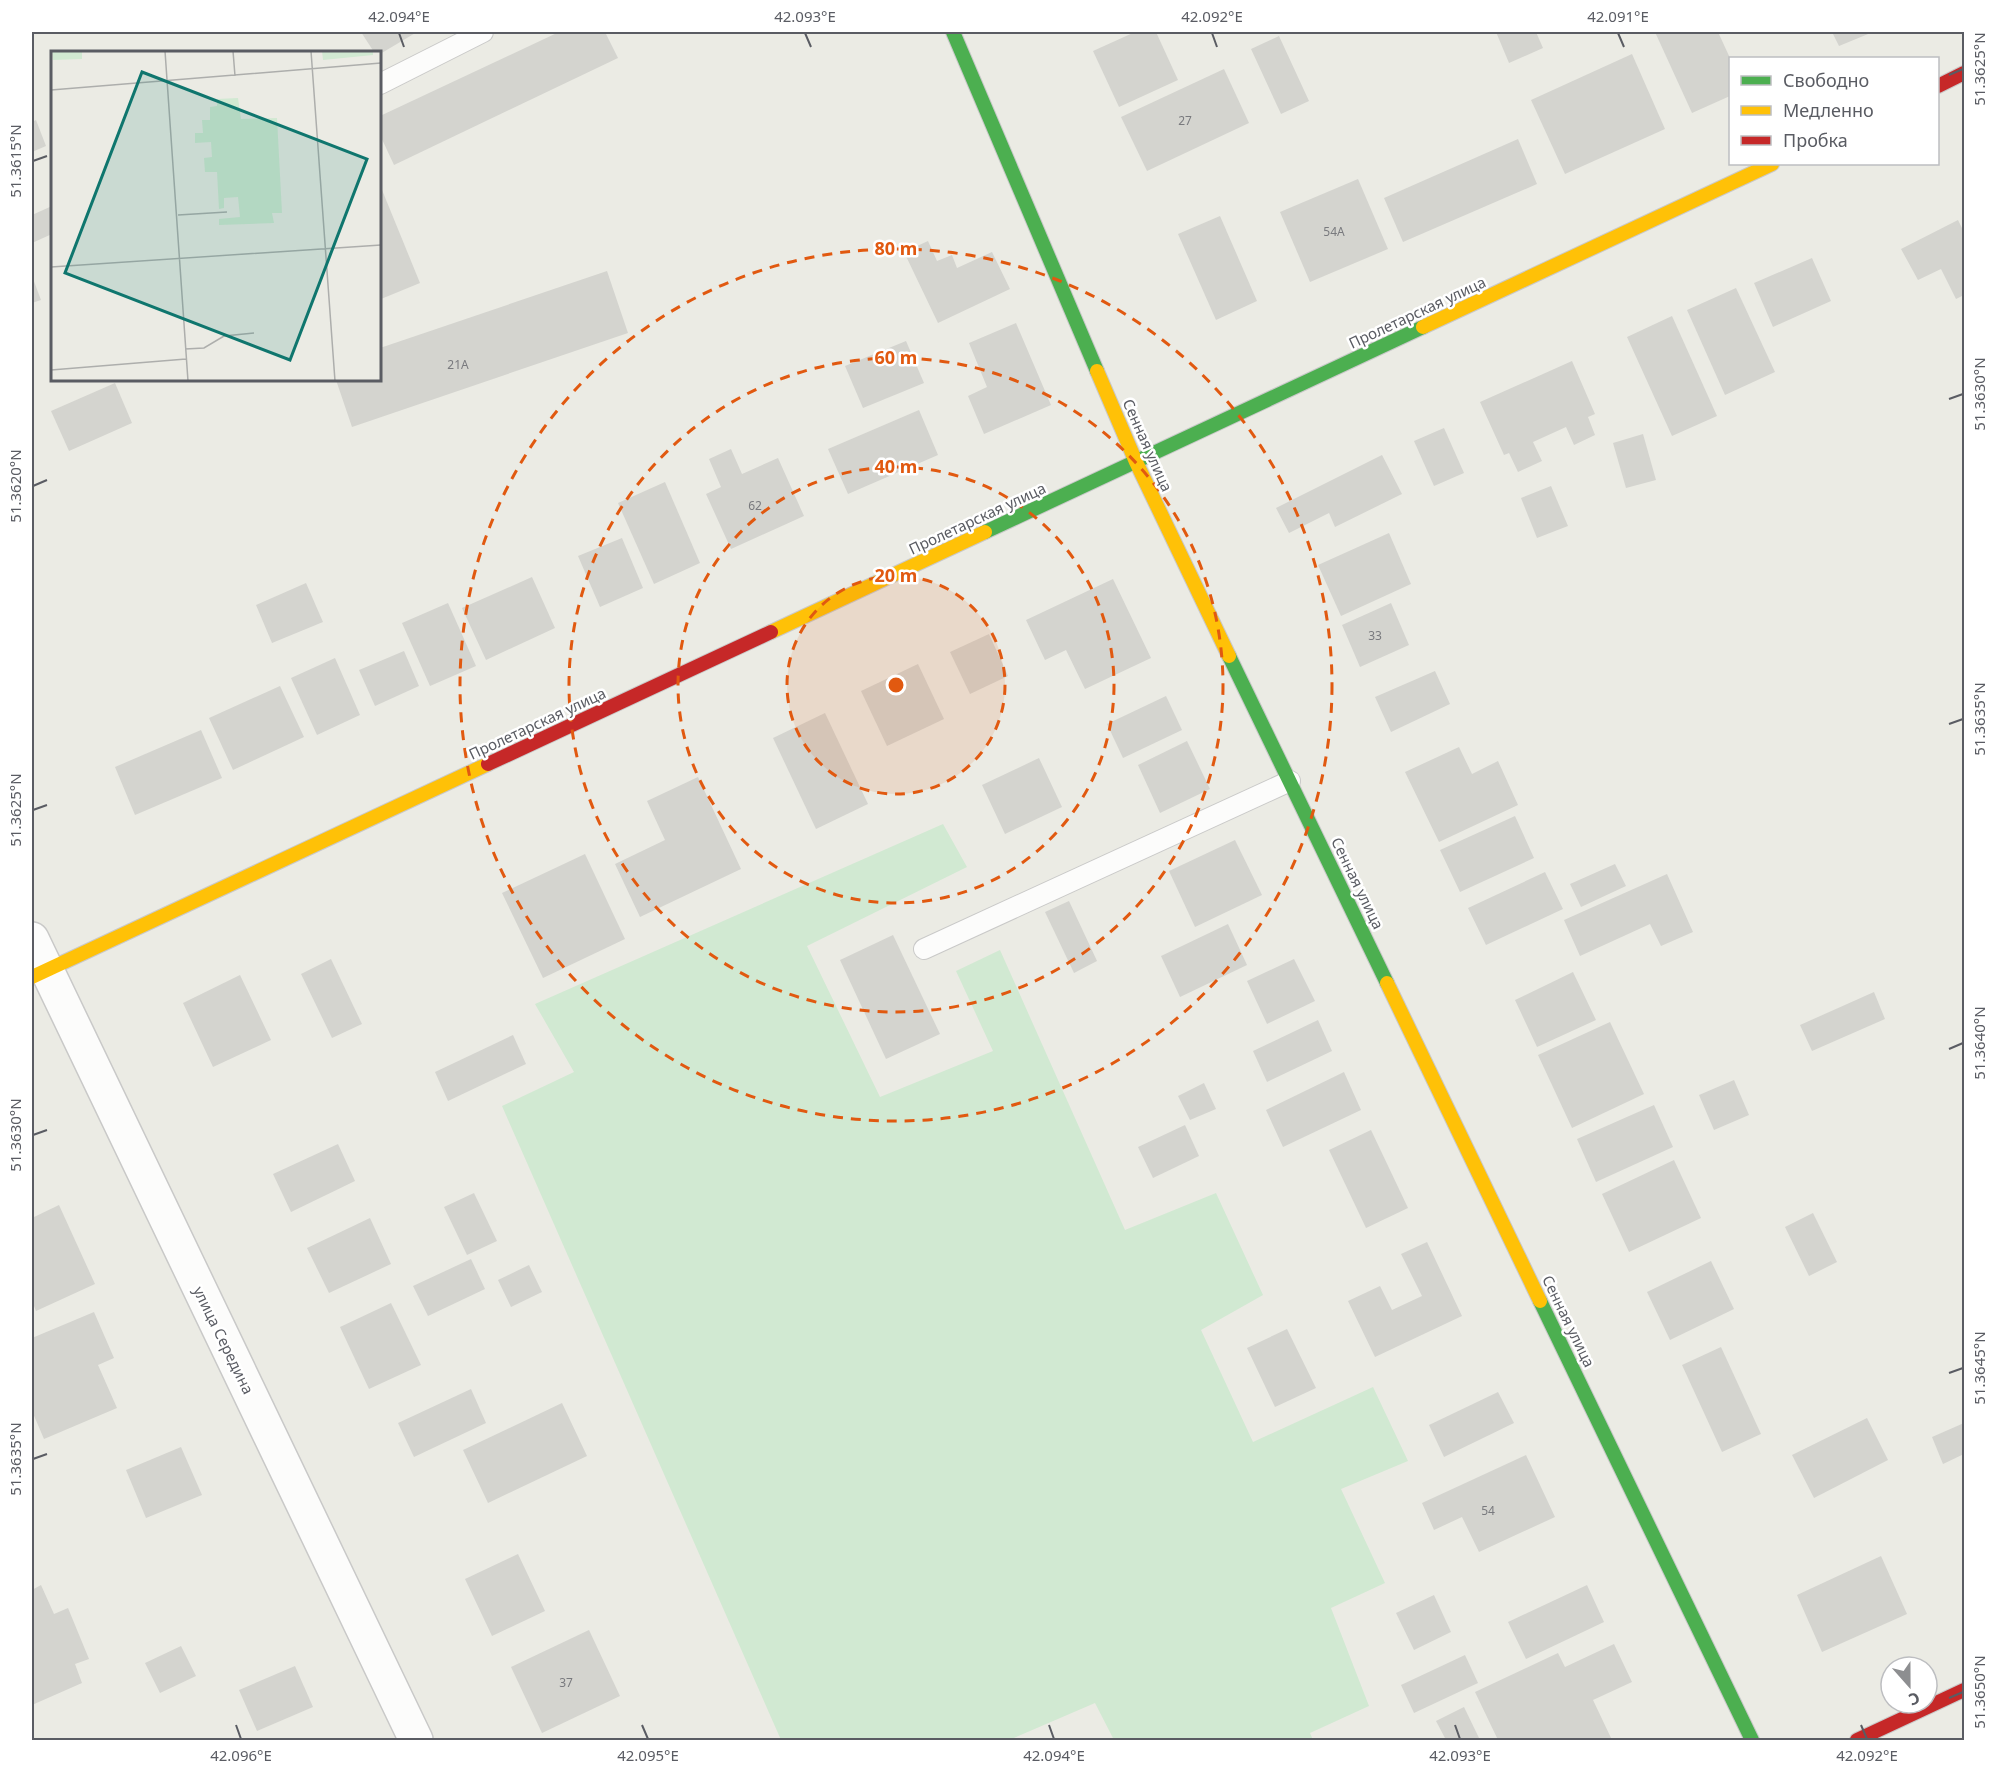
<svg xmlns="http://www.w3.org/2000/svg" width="1996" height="1772" font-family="'Noto Sans',sans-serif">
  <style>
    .green { fill: #d1e9d2 }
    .building { fill: #d4d4cf }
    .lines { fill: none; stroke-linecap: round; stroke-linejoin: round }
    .lane-casing { stroke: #c9c9c8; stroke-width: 22 }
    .street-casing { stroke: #c9c9c8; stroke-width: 36 }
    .fast-casing { stroke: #c9c9c9; stroke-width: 16 }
    .slow-casing { stroke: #c9c9c9; stroke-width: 16 }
    .jam-casing { stroke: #c9c9c9; stroke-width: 16 }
    .lane { stroke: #fcfcfb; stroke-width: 20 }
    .street { stroke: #fcfcfb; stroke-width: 33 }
    .fast { stroke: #4caf50; stroke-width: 14 }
    .slow { stroke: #ffc107; stroke-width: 14 }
    .jam { stroke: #c62828; stroke-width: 14 }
    .ticks { fill: none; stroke: #5a5c63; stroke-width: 2 }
    .ring { fill: none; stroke: #e15910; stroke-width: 3; stroke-dasharray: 10 8 }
    .labels { text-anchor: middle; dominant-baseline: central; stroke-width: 5; stroke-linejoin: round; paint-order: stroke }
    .number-label { font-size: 12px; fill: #797a7e }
    .street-label { font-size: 15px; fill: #5a5c63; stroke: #fff }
    .inset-road { fill: none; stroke: #adaeac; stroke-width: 1.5 }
    .view { fill: #0f766e; fill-opacity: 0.15; stroke: #0f766e; stroke-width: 3 }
    .inset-edge { fill: none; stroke: #5a5c63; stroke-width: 3 }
    .centre { fill: #e15910; stroke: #fff; stroke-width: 3 }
    .ring-label { font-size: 18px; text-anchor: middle; font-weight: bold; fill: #e15910; stroke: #fff; stroke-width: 5; stroke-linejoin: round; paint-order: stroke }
    .neatline { fill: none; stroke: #5a5c63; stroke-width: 2 }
    .ticks-label { font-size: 15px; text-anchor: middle; fill: #5a5c63 }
  </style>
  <rect width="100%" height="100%" fill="#ebebe4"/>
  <path class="green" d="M943 824 967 867 807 946 880 1097 993 1051 956 971 1000 950 1125 1230 1216 1193 1263 1295 1201 1330 1253 1442 1373 1387 1408 1461 1341 1489 1385 1583 1331 1608 1369 1706 1310 1733 1313 1740H1114L1095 1703 1009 1740H781L502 1106 574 1072 535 1004Z"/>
  <g class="building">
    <path d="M361 32H417L380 54V52H374Z"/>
    <path d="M559 32H605L618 58 394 165 380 135V116Z"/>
    <path d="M1135 32H1156L1178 80 1119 107 1093 51Z"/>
    <path d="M1496 32H1536L1543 48 1509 63Z"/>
    <path d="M1655 32H1718L1730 58V96L1692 113Z"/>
    <path d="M1832 32H1873L1839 46Z"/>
    <path d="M1279 36 1309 101 1281 114 1251 49Z"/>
    <path d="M1632 54 1665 129 1565 174 1531 100Z"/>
    <path d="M1224 69 1249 123 1147 171 1121 117Z"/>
    <path d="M36 120 46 146 32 152V122Z"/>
    <path d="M1518 139 1537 184 1403 242 1384 198Z"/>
    <path d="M1358 179 1388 249 1310 282 1280 212Z"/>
    <path d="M380 185 420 283 381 299 380 295Z"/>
    <path d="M52 206V234L32 243V215Z"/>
    <path d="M1220 216 1257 301 1216 320 1178 234Z"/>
    <path d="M1958 220 1964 232V295L1956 299 1941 269 1918 280 1901 249Z"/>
    <path d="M928 241 937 261 952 255 957 268 992 252 1010 289 938 323 904 252Z"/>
    <path d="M1812 258 1831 301 1773 327 1754 283Z"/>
    <path d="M607 271 628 333 352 427 336 380H380V348Z"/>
    <path d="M32 276 41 300 32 303Z"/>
    <path d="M1736 288 1775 372 1725 395 1687 310Z"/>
    <path d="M1672 316 1717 416 1672 436 1627 337Z"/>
    <path d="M1016 323 1051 405 984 434 968 396 987 387 969 343Z"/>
    <path d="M906 341 924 383 863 408 845 366Z"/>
    <path d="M1572 361 1595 414 1588 417 1595 435 1574 445 1566 427 1533 442 1542 461 1518 472 1509 453 1504 455 1480 402Z"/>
    <path d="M115 383 132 423 69 451 51 411Z"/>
    <path d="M919 410 938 455 848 494 828 449Z"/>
    <path d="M1444 428 1464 473 1434 486 1414 441Z"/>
    <path d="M1643 434 1656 480 1626 488 1613 443Z"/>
    <path d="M731 449 742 474 778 458 804 516 731 549 706 494 721 487 709 459Z"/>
    <path d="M1382 455 1402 494 1335 527 1329 513 1289 533 1276 508Z"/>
    <path d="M665 482 700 563 654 584 618 503Z"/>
    <path d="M1551 486 1568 526 1537 538 1521 498Z"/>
    <path d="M1389 533 1411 584 1341 616 1318 565Z"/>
    <path d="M622 538 643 588 600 607 578 556Z"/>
    <path d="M532 577 555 628 486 660 462 608Z"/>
    <path d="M1113 579 1151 658 1085 689 1066 650 1045 660 1026 620Z"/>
    <path d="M306 583 323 622 272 643 256 605Z"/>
    <path d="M448 603 476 666 430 686 402 623Z"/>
    <path d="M1391 603 1409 645 1360 667 1342 625Z"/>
    <path d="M989 634 1008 676 970 694 950 652Z"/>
    <path d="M404 651 419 686 375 706 359 670Z"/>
    <path d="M335 658 360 715 317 735 291 678Z"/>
    <path d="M918 664 944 719 887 746 861 691Z"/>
    <path d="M1435 671 1450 704 1391 732 1375 697Z"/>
    <path d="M280 686 304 737 233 770 209 718Z"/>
    <path d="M1166 696 1182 730 1123 758 1107 724Z"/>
    <path d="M825 713 868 804 816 829 773 738Z"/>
    <path d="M201 730 222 778 135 815 115 767Z"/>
    <path d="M1187 741 1210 789 1160 813 1138 765Z"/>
    <path d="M1459 747 1472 774 1498 761 1518 805 1439 842 1405 772Z"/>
    <path d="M1039 758 1062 807 1005 834 982 785Z"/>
    <path d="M698 777 741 869 640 917 615 864 665 840 647 801Z"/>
    <path d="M1515 816 1534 858 1460 892 1440 850Z"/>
    <path d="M1235 840 1262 895 1195 927 1169 871Z"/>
    <path d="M585 854 625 939 543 978 502 893Z"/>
    <path d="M1615 864 1626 886 1581 907 1570 884Z"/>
    <path d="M1545 872 1563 909 1486 945 1468 908Z"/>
    <path d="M1667 874 1693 932 1661 946 1650 924 1580 956 1564 920Z"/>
    <path d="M1069 901 1097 961 1074 973 1045 912Z"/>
    <path d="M1228 924 1247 965 1180 997 1161 956Z"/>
    <path d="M893 935 940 1034 886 1059 840 960Z"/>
    <path d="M331 959 362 1024 332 1038 301 974Z"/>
    <path d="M1294 959 1315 1001 1267 1024 1247 981Z"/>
    <path d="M1573 972 1596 1020 1537 1047 1515 1000Z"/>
    <path d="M240 975 271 1040 213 1067 183 1003Z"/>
    <path d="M1874 992 1885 1019 1812 1051 1800 1025Z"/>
    <path d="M1318 1020 1332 1051 1267 1082 1253 1051Z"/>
    <path d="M1610 1022 1644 1094 1572 1128 1538 1055Z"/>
    <path d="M513 1035 526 1064 448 1101 435 1072Z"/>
    <path d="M1344 1072 1361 1110 1283 1147 1266 1110Z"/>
    <path d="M1734 1080 1749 1115 1714 1130 1699 1095Z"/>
    <path d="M1204 1083 1216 1109 1190 1120 1178 1096Z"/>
    <path d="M1654 1105 1673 1147 1596 1182 1577 1139Z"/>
    <path d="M1185 1125 1199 1156 1153 1178 1138 1147Z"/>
    <path d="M1371 1130 1408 1208 1366 1228 1329 1150Z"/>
    <path d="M338 1144 355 1181 291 1212 273 1174Z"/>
    <path d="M1674 1160 1701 1218 1629 1252 1602 1194Z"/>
    <path d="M474 1193 497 1241 467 1255 444 1207Z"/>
    <path d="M59 1205 95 1284 36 1311 32 1301V1218Z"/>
    <path d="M1813 1213 1837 1262 1809 1276 1785 1227Z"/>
    <path d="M370 1218 391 1264 329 1293 307 1248Z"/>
    <path d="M1427 1242 1462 1316 1375 1357 1348 1301 1380 1286 1392 1310 1422 1296 1401 1254Z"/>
    <path d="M471 1259 485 1289 428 1316 413 1286Z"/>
    <path d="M1711 1261 1734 1309 1670 1340 1647 1292Z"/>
    <path d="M529 1265 542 1292 511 1307 498 1280Z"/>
    <path d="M391 1303 421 1365 369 1389 340 1327Z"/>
    <path d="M94 1312 114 1358 98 1365 117 1408 44 1439 32 1411V1338Z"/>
    <path d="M1287 1329 1316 1388 1275 1407 1247 1348Z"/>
    <path d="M1721 1347 1761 1434 1722 1452 1682 1365Z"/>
    <path d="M471 1389 486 1423 414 1457 398 1423Z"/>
    <path d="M1498 1392 1514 1423 1444 1457 1429 1425Z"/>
    <path d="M562 1403 587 1456 488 1503 463 1450Z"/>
    <path d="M1867 1418 1888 1460 1814 1498 1792 1455Z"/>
    <path d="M1964 1423V1454L1943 1464 1932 1437Z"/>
    <path d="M181 1447 202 1495 146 1518 126 1470Z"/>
    <path d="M1526 1455 1555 1517 1479 1552 1462 1517 1434 1530 1422 1503Z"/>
    <path d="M518 1554 545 1611 492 1636 465 1579Z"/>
    <path d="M1881 1556 1907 1614 1822 1652 1797 1595Z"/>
    <path d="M41 1585 54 1614 68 1608 89 1659 75 1664 82 1683 32 1705V1590Z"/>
    <path d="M1587 1585 1604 1622 1526 1659 1508 1622Z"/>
    <path d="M1434 1595 1451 1632 1414 1650 1396 1613Z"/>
    <path d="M589 1630 620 1696 542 1733 511 1667Z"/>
    <path d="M1614 1644 1632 1682 1593 1700 1612 1740H1498L1475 1692 1558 1653 1565 1667Z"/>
    <path d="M181 1646 196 1676 160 1693 145 1663Z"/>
    <path d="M1465 1655 1478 1683 1414 1713 1401 1685Z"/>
    <path d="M295 1666 313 1707 257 1731 239 1690Z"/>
    <path d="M1464 1707 1480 1740H1446L1436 1721Z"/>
  </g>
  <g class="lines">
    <defs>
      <g id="lane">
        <path d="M380 84 483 32"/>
        <path d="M924 949 1290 781"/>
      </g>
      <path id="street" d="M32 939 416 1740"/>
      <g id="fast">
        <path d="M953 32 1097 371"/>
        <path d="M985 532 1423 327"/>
        <path d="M1229 656 1387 983"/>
        <path d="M1540 1301 1752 1740"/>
      </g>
      <g id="slow">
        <path d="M1423 327 1772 164"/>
        <path d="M1097 371 1136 462 1229 656"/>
        <path d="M771 632 985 532"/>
        <path d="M32 977 488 764"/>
        <path d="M1387 983 1540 1301"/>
      </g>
      <g id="jam">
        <path d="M1938 86 1964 73"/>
        <path d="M488 764 771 632"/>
        <path d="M1857 1740 1964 1690"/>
      </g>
    </defs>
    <use href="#lane" class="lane-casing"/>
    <use href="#street" class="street-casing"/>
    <use href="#fast" class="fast-casing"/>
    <use href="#slow" class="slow-casing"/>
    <use href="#jam" class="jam-casing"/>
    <use href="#lane" class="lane"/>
    <use href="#street" class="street"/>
    <use href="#fast" class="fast"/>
    <use href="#slow" class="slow"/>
    <use href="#jam" class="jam"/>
  </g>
  <path class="ticks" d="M399 33 404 47M805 33 811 47M1212 33 1217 47M1618 33 1624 47M1949 75 1963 69M33 161 47 156M1949 399 1963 394M33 486 47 480M1949 724 1963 719M33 810 47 805M1949 1049 1963 1043M33 1135 47 1130M1949 1373 1963 1368M33 1459 47 1454M1949 1698 1963 1692M236 1725 241 1739M642 1725 648 1739M1049 1725 1054 1739M1455 1725 1460 1739M1861 1725 1867 1739"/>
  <circle cx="896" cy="685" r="109" fill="#e15910" fill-opacity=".12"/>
  <g class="ring">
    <circle cx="896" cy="685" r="109"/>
    <circle cx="896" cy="685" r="218"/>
    <circle cx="896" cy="685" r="327"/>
    <circle cx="896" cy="685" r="436"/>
  </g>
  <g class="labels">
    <g class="number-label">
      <text x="1185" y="120">27</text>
      <text x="1334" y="231">54А</text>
      <text x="458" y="364">21А</text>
      <text x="755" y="505">62</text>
      <text x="1375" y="635">33</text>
      <text x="1488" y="1510">54</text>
      <text x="566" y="1682">37</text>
    </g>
    <g class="street-label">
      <text transform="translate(1417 312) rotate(-25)">Пролетарская улица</text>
      <text transform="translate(1148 445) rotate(66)">Сенная улица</text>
      <text transform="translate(977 518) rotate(-25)">Пролетарская улица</text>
      <text transform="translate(537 723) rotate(-25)">Пролетарская улица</text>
      <text transform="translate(1358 883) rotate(64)">Сенная улица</text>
      <text transform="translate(1569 1321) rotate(64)">Сенная улица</text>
      <text transform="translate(224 1340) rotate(64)">улица Середина</text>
    </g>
  </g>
  <g transform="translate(51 51)">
    <rect width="330" height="330" fill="#ebebe4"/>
    <path d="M1 0H31V8L2 9ZM271 0H322V4L272 9ZM187 47 190 68 226 67 231 162H221L223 172 168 174V168L189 166 187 146 173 147V157L168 158 166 121H154L153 107 161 106 160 91 144 92V82H152L151 69H159V56L166 55V48Z" fill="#d1e9d2"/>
    <path class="inset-road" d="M114 0 137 330M182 0 184 25M260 0 284 330M0 39 330 12M127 164 176 161M0 216 330 194M134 298 153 297 173 285 203 282M0 319 135 308"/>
    <path class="view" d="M91 21 316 108 239 309 14 222Z"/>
    <rect width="330" height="330" class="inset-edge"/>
  </g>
  <circle cx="896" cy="685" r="9" class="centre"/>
  <g class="ring-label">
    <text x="896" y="255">80 m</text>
    <text x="896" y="364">60 m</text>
    <text x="896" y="473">40 m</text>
    <text x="896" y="582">20 m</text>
  </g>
  <rect width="1996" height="1772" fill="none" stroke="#ffffff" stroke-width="66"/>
  <rect x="1729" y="57" width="210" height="108" fill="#ffffff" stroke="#bdbec1" stroke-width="1.5"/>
  <rect x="1741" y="76" width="30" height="9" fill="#4caf50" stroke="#bdbec1" stroke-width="1.5"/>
  <text x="1783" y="87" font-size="18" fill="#5a5c63">Свободно</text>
  <rect x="1741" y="106" width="30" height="9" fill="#ffc107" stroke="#bdbec1" stroke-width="1.5"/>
  <text x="1783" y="117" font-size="18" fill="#5a5c63">Медленно</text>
  <rect x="1741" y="136" width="30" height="9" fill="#c62828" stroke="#bdbec1" stroke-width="1.5"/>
  <text x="1783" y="147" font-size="18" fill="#5a5c63">Пробка</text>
  <g transform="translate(1909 1685) rotate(159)"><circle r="28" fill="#ffffff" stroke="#bdbec1" stroke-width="1.5"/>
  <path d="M0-4.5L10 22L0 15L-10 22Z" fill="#8d8e90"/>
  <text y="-9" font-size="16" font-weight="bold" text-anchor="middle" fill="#5a5c63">С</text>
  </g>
  <rect x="33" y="33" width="1930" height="1706" class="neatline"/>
  <g class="ticks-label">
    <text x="399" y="22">42.094°E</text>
    <text x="805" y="22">42.093°E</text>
    <text x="1212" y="22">42.092°E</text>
    <text x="1618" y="22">42.091°E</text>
    <text transform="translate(1980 69) rotate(-90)" y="5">51.3625°N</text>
    <text transform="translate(16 161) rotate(-90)" y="5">51.3615°N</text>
    <text transform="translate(1980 394) rotate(-90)" y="5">51.3630°N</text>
    <text transform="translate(16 486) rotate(-90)" y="5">51.3620°N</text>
    <text transform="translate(1980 719) rotate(-90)" y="5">51.3635°N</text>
    <text transform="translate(16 810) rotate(-90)" y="5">51.3625°N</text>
    <text transform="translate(1980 1043) rotate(-90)" y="5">51.3640°N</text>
    <text transform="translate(16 1135) rotate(-90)" y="5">51.3630°N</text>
    <text transform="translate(1980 1368) rotate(-90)" y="5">51.3645°N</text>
    <text transform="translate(16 1459) rotate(-90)" y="5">51.3635°N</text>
    <text transform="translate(1980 1692) rotate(-90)" y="5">51.3650°N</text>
    <text x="241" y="1761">42.096°E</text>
    <text x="648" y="1761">42.095°E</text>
    <text x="1054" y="1761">42.094°E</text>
    <text x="1460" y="1761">42.093°E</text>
    <text x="1867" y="1761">42.092°E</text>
  </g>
</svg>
